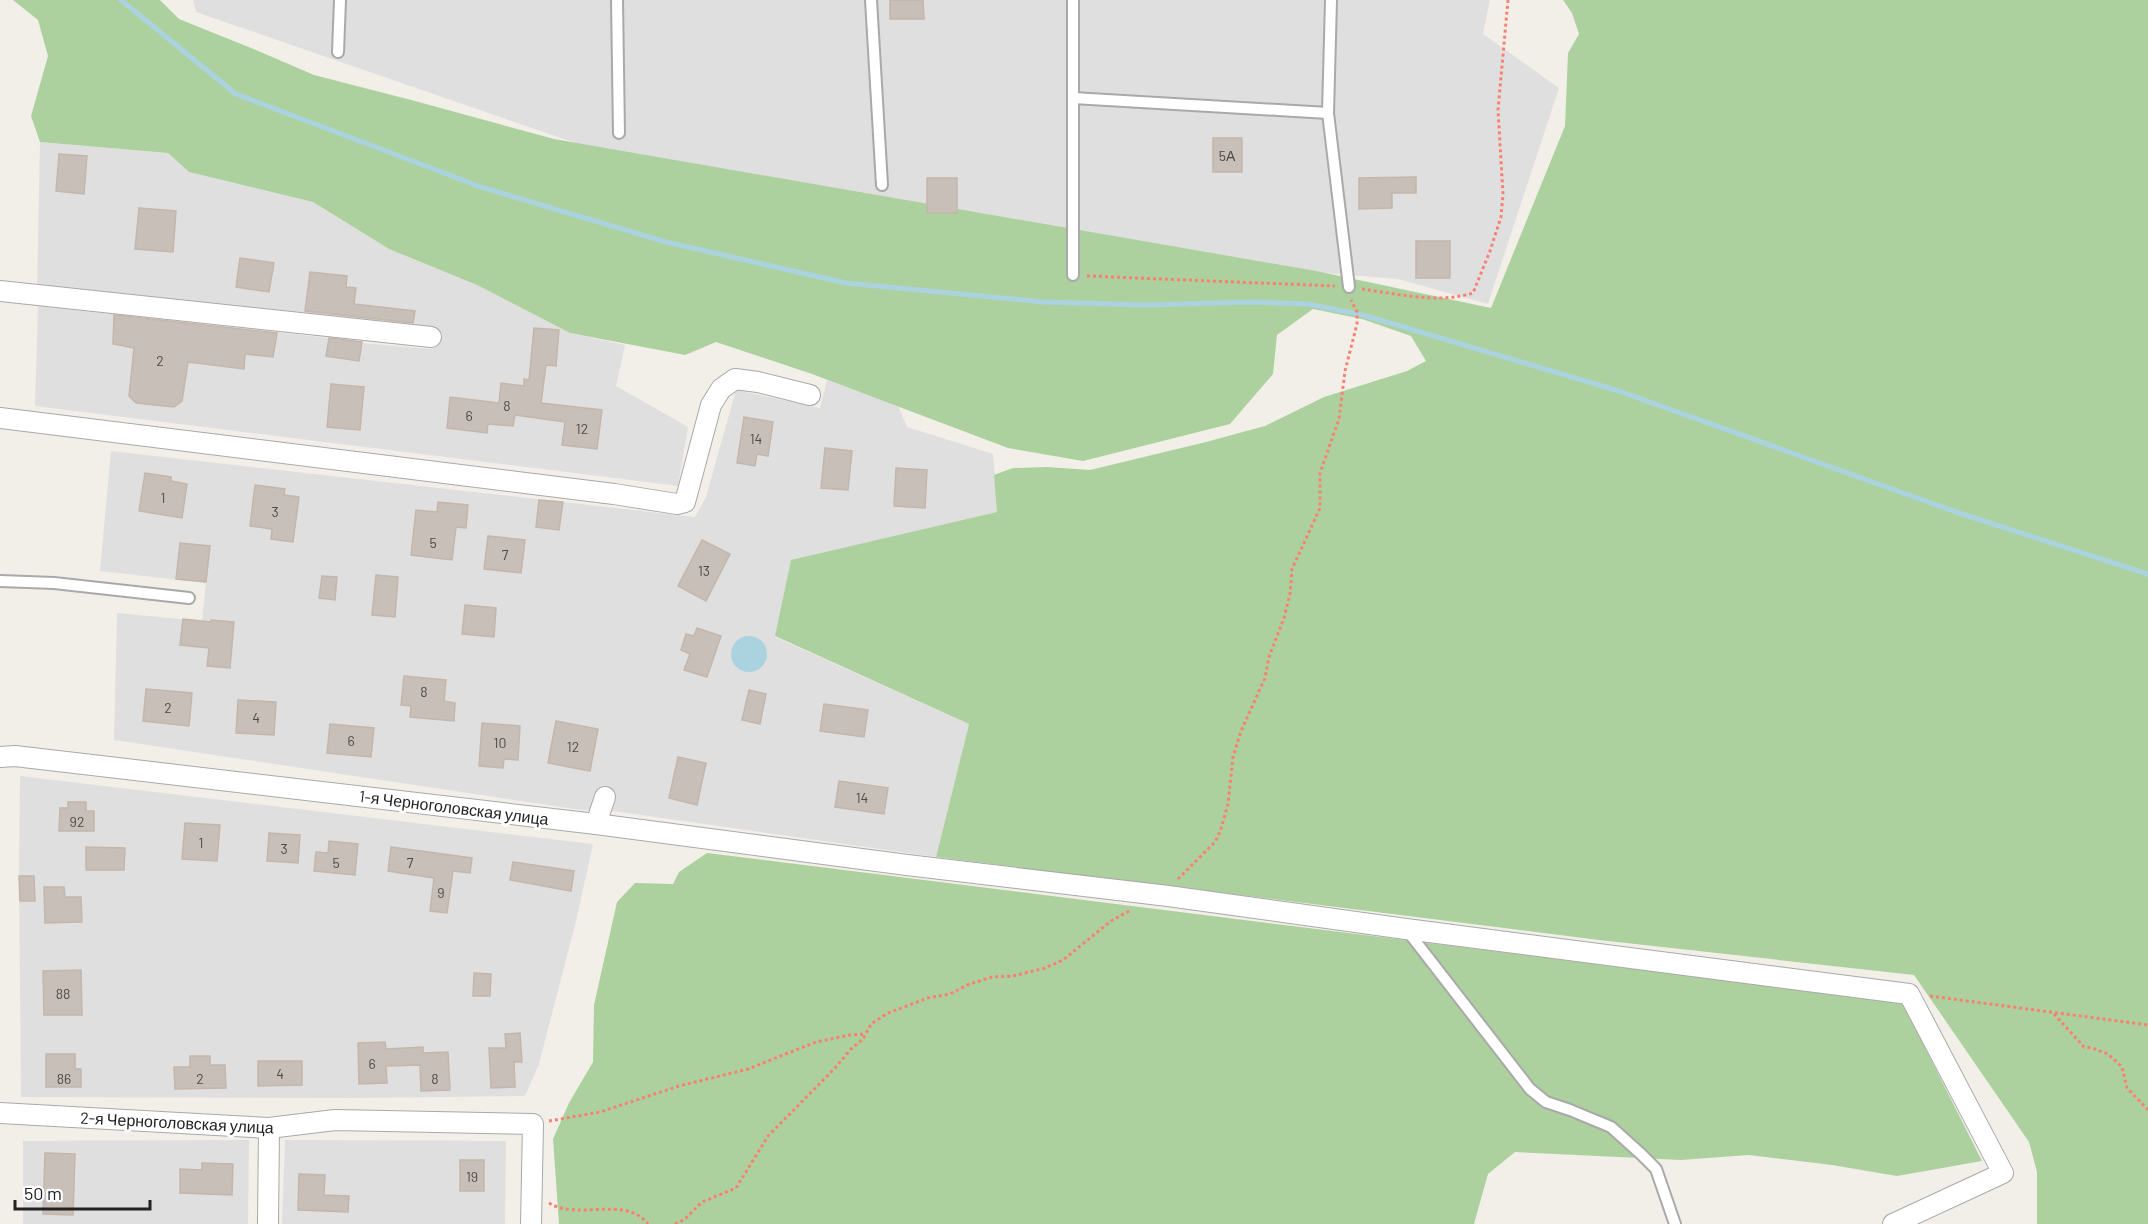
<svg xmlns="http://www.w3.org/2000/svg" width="2148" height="1224" font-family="Barlow,sans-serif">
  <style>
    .residential { fill: #e0dfdf }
    .forest { fill: #add19e }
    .water { fill: #aad3df }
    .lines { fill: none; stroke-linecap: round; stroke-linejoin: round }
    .stream { stroke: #aad3df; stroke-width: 5 }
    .building { fill: #c7bfb8; stroke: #c4b6ab; stroke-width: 1.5 }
    .lane-casing { stroke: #a9a9a9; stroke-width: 14 }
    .street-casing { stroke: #a9a9a9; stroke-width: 22 }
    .path { stroke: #fa8072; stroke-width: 3; stroke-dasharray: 3 3; stroke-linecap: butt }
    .lane { stroke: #fff; stroke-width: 10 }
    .street { stroke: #fff; stroke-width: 20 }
    .labels { text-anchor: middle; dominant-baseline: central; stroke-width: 6; stroke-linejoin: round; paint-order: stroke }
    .number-label { font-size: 14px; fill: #4b4948 }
    .street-label { font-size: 16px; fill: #222; stroke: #fff }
  </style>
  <rect width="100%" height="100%" fill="#f2efe9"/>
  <g class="residential">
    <path d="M193 0H1490L1483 34 1559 88 1488 304 1398 279 836 233 196 12Z"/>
    <path d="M40 142 168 153 189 172 313 202 389 249 477 285 570 333 625 345 616 386 688 427 678 486 35 406 38 306 329 338 362 343 431 349 442 334 37 290Z"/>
    <path d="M827 380 898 406 907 427 993 454 998 512 791 561 775 637 969 724 936 857 613 811 581 810 114 740 117 613 202 621 206 583 100 571 111 451 695 517 706 497 736 390 820 408Z"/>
    <path d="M20 776 593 844 576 921 539 1064 525 1096 353 1098 21 1097 19 876Z"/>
    <path d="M249 1140 248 1224H23V1141Z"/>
    <path d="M285 1140 506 1141 505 1224H282Z"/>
  </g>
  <g class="forest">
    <path d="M13 0H160L179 19 256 50 314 75 415 101 554 139 1316 271 1491 308 1565 126 1568 53 1579 34 1572 13 1563 0H2148V1224H2037V1172L2029 1142 1914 975 1599 940 936 857 969 724 775 636 791 560 997 512 994 475 1013 468 1047 467 1090 470 1206 442 1265 426 1324 397 1407 371 1426 361 1411 336 1362 319 1313 309 1277 335 1273 374 1230 424 1083 461 1008 448 812 374 716 342 685 355 570 333 477 285 389 249 313 202 189 172 168 153 40 142 31 116 48 56 38 20Z"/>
    <path d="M707 853 1902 1002 1982 1161 1897 1176 1832 1165 1749 1155 1681 1160 1515 1152 1488 1174 1474 1224H559L553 1139 569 1103 593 1062 594 1005 617 902 635 883 673 884 679 872Z"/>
  </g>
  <circle class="water" cx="749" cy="654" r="18"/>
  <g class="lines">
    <path class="stream" d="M121 0 236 94 481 187 666 242 846 283 1044 302 1146 305 1252 302 1308 304 1363 315 1619 391 1959 513 2148 574"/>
  </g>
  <g class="building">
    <path d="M890 0H923L924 19H890Z"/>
    <rect x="1213" y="138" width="29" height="34"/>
    <path d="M59 154 87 156 84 194 56 191Z"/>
    <path d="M1416 177V193H1392V208L1359 209V178Z"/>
    <rect x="927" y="178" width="30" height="35"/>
    <path d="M139 208 176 211 173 252 135 249Z"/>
    <rect x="1416" y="241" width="34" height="37"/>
    <path d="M240 258 274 263 269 292 236 287Z"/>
    <path d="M310 272 347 276 346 287 356 288 354 304 415 311 413 323 305 311Z"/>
    <path d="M114 315 277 333 273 357 245 354 244 369 188 362 182 401 174 407 136 403 129 396 134 348 113 344Z"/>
    <path d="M534 328 559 330 556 366 546 365 541 403 602 410 597 449 562 445 565 422 515 415 513 426 488 424 487 433 447 428 450 397 499 403 501 383 524 386V379L529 380Z"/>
    <path d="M329 338 362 342 359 361 326 356Z"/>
    <path d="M331 384 364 387 360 430 327 427Z"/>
    <path d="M744 417 773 422 768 456 757 454 755 466 737 463Z"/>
    <path d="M825 448 852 451 848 490 821 488Z"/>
    <path d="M896 468 927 470 925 508 894 506Z"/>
    <path d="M145 473 171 477V481L187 484 182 518 139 511Z"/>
    <path d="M255 485 285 489 284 495 299 497 293 542 271 539 272 529 250 526Z"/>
    <path d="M539 500 563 502 559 530 536 527Z"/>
    <path d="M438 502 468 505 466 528 456 527 452 560 411 555 416 510 437 512Z"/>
    <path d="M488 536 525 540 521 573 484 569Z"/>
    <path d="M702 540 730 554 706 601 678 586Z"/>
    <path d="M180 543 210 546 206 582 176 579Z"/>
    <path d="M376 575 398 577 395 617 372 615Z"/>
    <path d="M322 576 337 577 335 600 319 598Z"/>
    <path d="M465 605 496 608 494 637 462 634Z"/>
    <path d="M183 619 211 622V620L234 622 230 668 207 666 209 648 180 645Z"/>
    <path d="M697 628 721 636 707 677 684 670 690 654 681 650 686 634 694 636Z"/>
    <path d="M404 676 446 680 444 701 455 703 454 721 410 717 411 706 401 705Z"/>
    <path d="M146 689 192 693 189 726 143 721Z"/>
    <path d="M749 690 766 694 760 724 742 720Z"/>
    <path d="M238 700 276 702 274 735 236 733Z"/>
    <path d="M824 704 868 710 864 737 820 731Z"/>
    <path d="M556 721 598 729 590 771 548 763Z"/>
    <path d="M482 723 520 726 518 760 504 759 503 768 479 766Z"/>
    <path d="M330 724 374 728 371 757 327 753Z"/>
    <path d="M678 757 706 763 697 805 669 798Z"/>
    <path d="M839 781 888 788 884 814 835 807Z"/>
    <path d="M68 802H86V811H94V831H59L60 808H68Z"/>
    <path d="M185 823 220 825 217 861 182 859Z"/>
    <path d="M269 833 300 835 298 863 267 861Z"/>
    <path d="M329 841 358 844 355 875 314 871 316 852 328 853Z"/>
    <path d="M86 847 125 848 124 870H86Z"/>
    <path d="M391 847 472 858 470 873 453 871 447 913 430 911 434 878 388 871Z"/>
    <path d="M513 862 574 871 571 891 510 880Z"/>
    <path d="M19 876H34L35 901H20Z"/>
    <path d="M44 887H64L65 897H81L82 922 45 923Z"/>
    <path d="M81 970 82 1015H44L43 971Z"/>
    <path d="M474 973 491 974 490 996H473Z"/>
    <path d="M520 1033 522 1062H514L515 1087 491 1088 489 1048H506L505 1034Z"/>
    <path d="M385 1042 386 1049 423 1047V1053L448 1052 450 1090 421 1091 420 1065 386 1066 387 1083 359 1084 358 1043Z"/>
    <path d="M46 1054H75V1069H81V1087H46Z"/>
    <path d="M190 1056H210V1065H225L226 1088 175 1089 174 1067H190Z"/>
    <path d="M258 1061H302V1085L258 1086Z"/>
    <path d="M45 1153 75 1154 73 1215 43 1214Z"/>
    <rect x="460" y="1160" width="24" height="31"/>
    <path d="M202 1163 233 1164 232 1195 180 1193V1169L202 1170Z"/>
    <path d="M299 1174 325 1175 324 1195 349 1196 348 1212 298 1210Z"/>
  </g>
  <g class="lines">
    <defs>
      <g id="lane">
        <path d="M617 0 619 133"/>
        <path d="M871 0 882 185"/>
        <path d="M1073 0V275"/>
        <path d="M1331 0 1328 113 1349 287"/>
        <path d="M338 52 340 0"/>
        <path d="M1073 98 1328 113"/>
        <path d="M0 581 54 583 189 598"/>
        <path d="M1406 929 1530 1089 1546 1102 1570 1110 1611 1127 1641 1154 1656 1169 1675 1224"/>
      </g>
      <g id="street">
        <path d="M0 291 431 337"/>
        <path d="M0 418 614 494 677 504 685 502 711 405 721 389 735 379 758 382 810 395"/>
        <path d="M0 757 15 756 596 824 907 865 1168 896 1406 929 1909 994 2003 1173 1893 1224"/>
        <path d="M596 824 605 797"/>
        <path d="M0 1113 269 1128 335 1120 533 1124 531 1224"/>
        <path d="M268 1224 269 1128"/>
      </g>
    </defs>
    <use href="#lane" class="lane-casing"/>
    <use href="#street" class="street-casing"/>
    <g class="path">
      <path d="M1087 276 1335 286"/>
      <path d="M1362 289C1398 294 1438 304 1473 293L1490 251 1501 217 1503 194 1498 110 1508 0"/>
      <path d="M1178 879 1215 842 1220 832 1228 804 1233 757 1241 731 1265 678 1269 657 1284 618 1290 594 1292 569 1320 508V473L1339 419 1345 371 1357 324V312L1351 300"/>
      <path d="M1930 996 2148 1025"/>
      <path d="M2054 1014 2084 1047 2092 1048 2108 1054 2122 1067 2127 1088 2148 1110"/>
      <path d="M549 1121 600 1112 679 1086 748 1069 816 1042 850 1035 866 1034"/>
      <path d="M549 1203C578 1221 625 1195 648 1224"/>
      <path d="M675 1224 685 1219 702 1202 736 1188 768 1136 835 1068 851 1049 863 1039 871 1024 888 1013 928 998 950 994 967 985 992 977 1013 976 1045 968 1063 960 1111 921 1131 910"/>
    </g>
    <use href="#lane" class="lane"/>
    <use href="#street" class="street"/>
  </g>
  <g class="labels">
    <g class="number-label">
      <text x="1227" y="155">5А</text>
      <text x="160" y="360">2</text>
      <text x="507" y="405">8</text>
      <text x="469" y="415">6</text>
      <text x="582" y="428">12</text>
      <text x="756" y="438">14</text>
      <text x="163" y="497">1</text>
      <text x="275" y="511">3</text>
      <text x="433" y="542">5</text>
      <text x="505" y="554">7</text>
      <text x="704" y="570">13</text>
      <text x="424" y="691">8</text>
      <text x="168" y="707">2</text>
      <text x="256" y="717">4</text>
      <text x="351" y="740">6</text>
      <text x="500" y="742">10</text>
      <text x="573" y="746">12</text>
      <text x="862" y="797">14</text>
      <text x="77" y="821">92</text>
      <text x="201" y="842">1</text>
      <text x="284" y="848">3</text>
      <text x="336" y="862">5</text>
      <text x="410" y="862">7</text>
      <text x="441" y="892">9</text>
      <text x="63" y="993">88</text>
      <text x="372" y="1063">6</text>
      <text x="280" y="1073">4</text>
      <text x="64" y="1078">86</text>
      <text x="200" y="1078">2</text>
      <text x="435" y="1078">8</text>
      <text x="472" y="1176">19</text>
    </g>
    <g class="street-label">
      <text transform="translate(454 807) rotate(7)">1-я Черноголовская улица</text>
      <text transform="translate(177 1122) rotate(3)">2-я Черноголовская улица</text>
    </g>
  </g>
  <path d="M15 1200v9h135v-9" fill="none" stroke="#222222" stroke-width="3"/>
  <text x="24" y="1200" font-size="18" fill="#222222" stroke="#ffffff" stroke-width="4.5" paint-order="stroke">50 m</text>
</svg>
